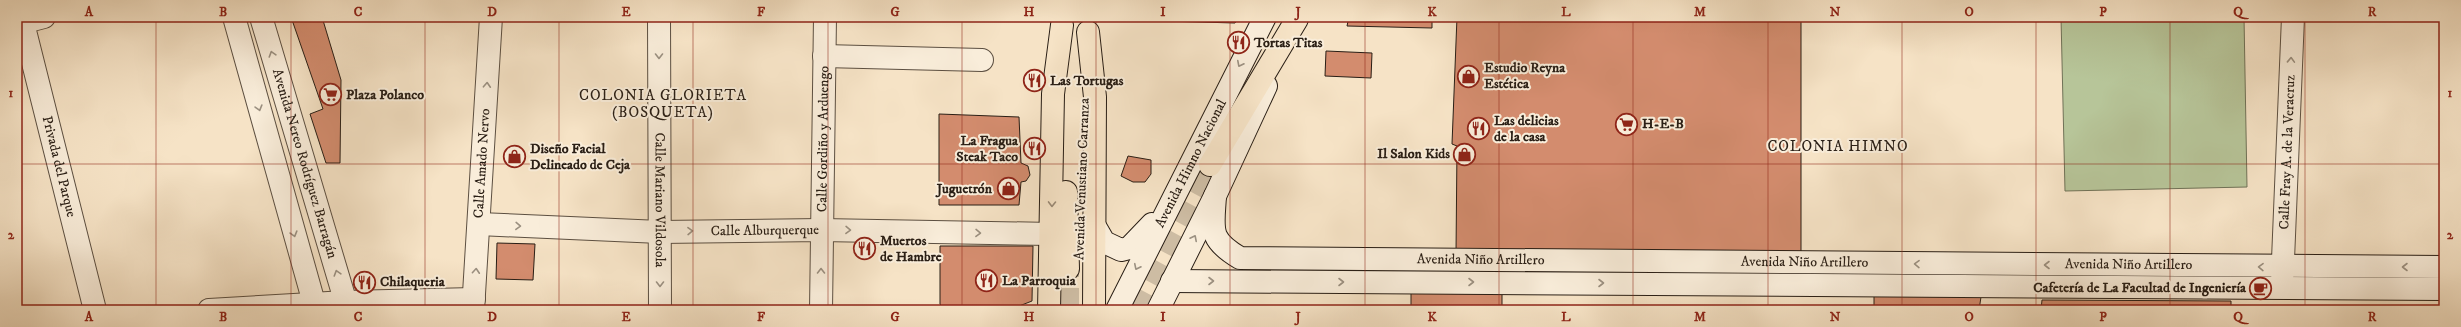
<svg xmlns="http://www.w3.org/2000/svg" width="2461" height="327" font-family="'IM FELL DW Pica',serif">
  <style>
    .green { fill: #b7c599; stroke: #707257 }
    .building { fill: #d38c6e; stroke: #291e15 }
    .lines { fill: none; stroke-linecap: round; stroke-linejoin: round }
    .primary-tunnel { stroke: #cdbca3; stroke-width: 22; stroke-dasharray: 22 11; stroke-linecap: butt }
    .minor-casing { stroke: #5c4f41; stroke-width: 24 }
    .tertiary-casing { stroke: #5c4f41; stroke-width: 24 }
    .secondary-casing { stroke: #291e15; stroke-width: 24 }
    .primary-casing { stroke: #291e15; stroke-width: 24 }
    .minor { stroke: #f9edda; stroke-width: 22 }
    .tertiary { stroke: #f9edda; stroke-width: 22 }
    .secondary { stroke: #f9edda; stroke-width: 22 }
    .primary { stroke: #f6e3c6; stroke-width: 22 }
    .oneway { stroke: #9b9081 }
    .oneway2 { stroke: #9a8a76 }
    .grid { fill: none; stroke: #8f2418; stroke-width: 1; stroke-opacity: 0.55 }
    .labels { text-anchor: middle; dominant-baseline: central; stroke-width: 4; stroke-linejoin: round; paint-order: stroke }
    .poi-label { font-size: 14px; font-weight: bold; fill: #291e15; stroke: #f9edda; text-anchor: start }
    .street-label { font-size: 14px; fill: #291e15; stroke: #f9edda }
    .neighbourhood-label { font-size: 15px; letter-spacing: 1px; fill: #291e15; stroke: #f9edda }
    .neatline { fill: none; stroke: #8f2418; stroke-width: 1.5 }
    .grid-label { font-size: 13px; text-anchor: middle; font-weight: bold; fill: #8f2418 }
  </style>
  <rect width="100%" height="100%" fill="#f6e3c6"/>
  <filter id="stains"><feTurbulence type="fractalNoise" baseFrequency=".005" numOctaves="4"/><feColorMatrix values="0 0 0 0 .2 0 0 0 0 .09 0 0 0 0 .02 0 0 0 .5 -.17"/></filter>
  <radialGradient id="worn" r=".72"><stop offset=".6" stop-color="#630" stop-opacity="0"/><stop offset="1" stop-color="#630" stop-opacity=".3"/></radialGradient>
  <path class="green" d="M2061 17H2244L2247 187 2065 191Z"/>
  <g class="building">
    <path d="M291 17H322L341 80 340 163H326L310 114 323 109Z"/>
    <path d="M1129 17H1239L1235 23 1129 20Z"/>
    <path d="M1349 17H1432V28L1347 26Z"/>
    <path d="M1457 17H1801V254L1456 253 1457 146 1452 144Z"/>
    <path d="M1326 51 1372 53 1371 78 1325 76Z"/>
    <path d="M939 114 1019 117 1021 163 1028 166 1030 175 1026 181 1021 182 1019 205H939Z"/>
    <path d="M1128 156 1151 160V174L1145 182H1133L1121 176Z"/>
    <path d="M497 243 535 244 533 280 496 279Z"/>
    <path d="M940 246H1033L1032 301 1009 310H944L940 304Z"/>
    <rect x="1411" y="293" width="91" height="17"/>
    <path d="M1874 295 1981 297 1979 310H1874Z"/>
    <path d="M2042 300 2231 301V310H2041Z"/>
  </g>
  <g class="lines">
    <g class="primary-tunnel">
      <path d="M1068 310V269"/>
      <path d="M1132 310 1210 165"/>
    </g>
    <defs>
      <g id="minor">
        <path id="s1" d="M659 17 660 310"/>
        <path id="s2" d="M23 23 95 310"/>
        <path d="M17 24 44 17"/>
        <path d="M824 56 982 60"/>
        <path id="s3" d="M479 224 660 232 821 230 1052 234"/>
        <path id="s4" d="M2282 284 2293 17"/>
        <path d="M209 310 346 302 474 299"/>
        <path id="s5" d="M473 310 491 17"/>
        <path id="s6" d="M821 310 825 17"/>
      </g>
      <g id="tertiary">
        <path d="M234 17 316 310"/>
        <path id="s7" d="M261 17 348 310"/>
      </g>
      <g id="secondary">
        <path id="s8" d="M1215 196C1213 230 1208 239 1240 258L2444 267"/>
        <path d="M1093 223 1104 242 1121 250 1129 248 1152 224"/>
        <path d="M1172 281 2444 289"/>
        <path id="s9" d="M1117 310 1265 17"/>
        <path d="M1158 310 1215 196 1266 86"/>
      </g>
      <g id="primary">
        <path d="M1088 32 1095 97 1094 310"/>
        <path d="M1210 165 1297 19"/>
        <path d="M1066 192 1068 269"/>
        <path d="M1049 310 1053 94 1062 25"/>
      </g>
    </defs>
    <use href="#minor" class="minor-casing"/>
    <use href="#tertiary" class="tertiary-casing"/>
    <use href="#secondary" class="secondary-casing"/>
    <use href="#primary" class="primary-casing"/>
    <use href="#minor" class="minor"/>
    <use href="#tertiary" class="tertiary"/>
    <use href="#secondary" class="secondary"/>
    <use href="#primary" class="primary"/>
  </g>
  <defs><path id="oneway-chevron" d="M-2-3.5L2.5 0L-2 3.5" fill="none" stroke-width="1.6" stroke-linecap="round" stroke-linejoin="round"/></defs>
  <g class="oneway">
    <use href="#oneway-chevron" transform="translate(272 54) rotate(-107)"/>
    <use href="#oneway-chevron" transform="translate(659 56) rotate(90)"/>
    <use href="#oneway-chevron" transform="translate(2291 60) rotate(-88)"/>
    <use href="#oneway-chevron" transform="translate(1240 64) rotate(117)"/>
    <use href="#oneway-chevron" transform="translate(487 85) rotate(-87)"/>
    <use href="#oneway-chevron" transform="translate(259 108) rotate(74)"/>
    <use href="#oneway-chevron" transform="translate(518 226) rotate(2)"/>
    <use href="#oneway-chevron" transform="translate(848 230) rotate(1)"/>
    <use href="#oneway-chevron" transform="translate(690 231) rotate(-1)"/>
    <use href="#oneway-chevron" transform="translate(978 233) rotate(1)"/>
    <use href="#oneway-chevron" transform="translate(294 234) rotate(74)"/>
    <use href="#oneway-chevron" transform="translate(1194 238) rotate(-63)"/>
    <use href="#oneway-chevron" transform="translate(1917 264) rotate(-179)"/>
    <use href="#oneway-chevron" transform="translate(2047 265) rotate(-180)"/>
    <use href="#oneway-chevron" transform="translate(1137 267) rotate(116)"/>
    <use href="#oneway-chevron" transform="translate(2261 267) rotate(-179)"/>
    <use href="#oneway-chevron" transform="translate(2405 267) rotate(-180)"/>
    <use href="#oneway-chevron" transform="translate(476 271) rotate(-86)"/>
    <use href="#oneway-chevron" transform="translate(821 271) rotate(-90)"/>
    <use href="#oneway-chevron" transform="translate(337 273) rotate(-107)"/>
    <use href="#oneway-chevron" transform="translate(1211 281)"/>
    <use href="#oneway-chevron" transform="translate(1341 282)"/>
    <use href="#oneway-chevron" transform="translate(1471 282)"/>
    <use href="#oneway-chevron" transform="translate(1601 283)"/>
    <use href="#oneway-chevron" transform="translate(660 284) rotate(90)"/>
  </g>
  <use class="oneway2" href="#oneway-chevron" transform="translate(1052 204) rotate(91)"/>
  <path class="grid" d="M156 17V310M291 17V310M425 17V310M559 17V310M693 17V310M828 17V310M962 17V310M1096 17V310M1230 17V310M1365 17V310M1499 17V310M1633 17V310M1768 17V310M1902 17V310M2036 17V310M2170 17V310M2305 17V310M17 164H2444"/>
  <defs>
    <symbol id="restaurant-ring" viewBox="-11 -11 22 22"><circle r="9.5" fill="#f9edda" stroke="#8f2418" stroke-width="1.5"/><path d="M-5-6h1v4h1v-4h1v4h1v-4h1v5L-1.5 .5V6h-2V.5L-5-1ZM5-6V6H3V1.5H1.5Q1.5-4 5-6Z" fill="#8f2418"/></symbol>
    <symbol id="shop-ring" viewBox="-11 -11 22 22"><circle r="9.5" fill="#f9edda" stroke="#8f2418" stroke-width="1.5"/><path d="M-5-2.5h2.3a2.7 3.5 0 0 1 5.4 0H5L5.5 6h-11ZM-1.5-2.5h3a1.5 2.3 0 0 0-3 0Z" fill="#8f2418"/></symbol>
    <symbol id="supermarket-ring" viewBox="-11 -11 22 22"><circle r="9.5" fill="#f9edda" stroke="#8f2418" stroke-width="1.5"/><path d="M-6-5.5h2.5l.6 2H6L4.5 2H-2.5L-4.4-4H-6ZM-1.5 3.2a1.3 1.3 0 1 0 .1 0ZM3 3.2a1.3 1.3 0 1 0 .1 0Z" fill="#8f2418"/></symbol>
    <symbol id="cafe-ring" viewBox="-11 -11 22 22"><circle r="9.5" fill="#f9edda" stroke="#8f2418" stroke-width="1.5"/><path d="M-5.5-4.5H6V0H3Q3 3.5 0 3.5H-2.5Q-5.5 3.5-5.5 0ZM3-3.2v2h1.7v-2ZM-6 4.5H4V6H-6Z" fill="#8f2418"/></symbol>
  </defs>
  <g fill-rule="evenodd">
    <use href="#restaurant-ring" x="1226" y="30" width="25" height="25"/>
    <use href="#shop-ring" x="1456" y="64" width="25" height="25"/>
    <use href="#restaurant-ring" x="1022" y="68" width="25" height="25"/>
    <use href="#supermarket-ring" x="318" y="82" width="25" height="25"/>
    <use href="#supermarket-ring" x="1614" y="112" width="25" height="25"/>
    <use href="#restaurant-ring" x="1466" y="116" width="25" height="25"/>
    <use href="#restaurant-ring" x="1022" y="136" width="25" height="25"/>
    <use href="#shop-ring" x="1452" y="142" width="25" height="25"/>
    <use href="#shop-ring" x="502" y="144" width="25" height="25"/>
    <use href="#shop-ring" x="996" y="176" width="25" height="25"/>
    <use href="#restaurant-ring" x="852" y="236" width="25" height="25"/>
    <use href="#restaurant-ring" x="974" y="268" width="25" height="25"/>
    <use href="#restaurant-ring" x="352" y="270" width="25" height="25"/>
    <use href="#cafe-ring" x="2248" y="276" width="25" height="25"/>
  </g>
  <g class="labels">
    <g class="poi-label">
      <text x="1254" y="43">Tortas Titas</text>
      <text x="1484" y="68">Estudio Reyna<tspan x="1484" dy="16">Estética</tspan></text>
      <text x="1050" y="81">Las Tortugas</text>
      <text x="346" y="95">Plaza Polanco</text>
      <text x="1494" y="121">Las delicias<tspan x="1494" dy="16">de la casa</tspan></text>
      <text x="1642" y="124">H-E-B</text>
      <text x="1018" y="141" text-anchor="end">La Fragua<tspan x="1018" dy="16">Steak Taco</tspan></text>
      <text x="530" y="149">Diseño Facial<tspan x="530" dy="16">Delineado de Ceja</tspan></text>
      <text x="1450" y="154" text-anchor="end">Il Salon Kids</text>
      <text x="992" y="189" text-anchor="end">Juguetrón</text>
      <text x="880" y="241">Muertos<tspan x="880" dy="16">de Hambre</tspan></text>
      <text x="1002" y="281">La Parroquia</text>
      <text x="380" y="282">Chilaqueria</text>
      <text x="2246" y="288" text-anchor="end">Cafetería de La Facultad de Ingeniería</text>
    </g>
    <g class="street-label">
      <text stroke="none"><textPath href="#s6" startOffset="171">Calle Gordiño y Arduengo</textPath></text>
      <text stroke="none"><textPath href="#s4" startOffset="132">Calle Fray A. de la Veracruz</textPath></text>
      <text stroke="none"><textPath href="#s9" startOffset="164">Avenida Himno Nacional</textPath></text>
      <text stroke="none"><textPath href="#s7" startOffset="153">Avenida Nereo Rodríguez Barragán</textPath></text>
      <text stroke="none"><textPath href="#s5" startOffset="147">Calle Amado Nervo</textPath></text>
      <text stroke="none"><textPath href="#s2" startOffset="148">Privada del Parque</textPath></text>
      <text transform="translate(1082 179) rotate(-88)">Avenida Venustiano Carranza</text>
      <text stroke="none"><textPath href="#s1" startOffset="183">Calle Mariano Vildosola</textPath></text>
      <text stroke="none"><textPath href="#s3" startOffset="286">Calle Alburquerque</textPath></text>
      <text stroke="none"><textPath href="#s8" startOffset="314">Avenida Niño Artillero</textPath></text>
      <text stroke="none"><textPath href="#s8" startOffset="638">Avenida Niño Artillero</textPath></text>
      <text stroke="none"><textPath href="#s8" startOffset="962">Avenida Niño Artillero</textPath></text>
    </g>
    <g class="neighbourhood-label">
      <text x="663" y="95">COLONIA GLORIETA<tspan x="663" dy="17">(BOSQUETA)</tspan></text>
      <text x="1838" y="146">COLONIA HIMNO</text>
    </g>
  </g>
  <rect width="2461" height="327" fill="none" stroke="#f6e3c6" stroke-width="44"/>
  <rect x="22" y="22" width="2417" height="283" class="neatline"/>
  <g class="grid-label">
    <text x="89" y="16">A</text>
    <text x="223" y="16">B</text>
    <text x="358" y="16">C</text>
    <text x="492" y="16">D</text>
    <text x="626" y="16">E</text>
    <text x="761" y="16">F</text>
    <text x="895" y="16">G</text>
    <text x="1029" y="16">H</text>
    <text x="1163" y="16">I</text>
    <text x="1298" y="16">J</text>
    <text x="1432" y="16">K</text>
    <text x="1566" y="16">L</text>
    <text x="1700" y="16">M</text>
    <text x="1835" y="16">N</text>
    <text x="1969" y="16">O</text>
    <text x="2103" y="16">P</text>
    <text x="2238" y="16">Q</text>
    <text x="2372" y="16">R</text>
    <text x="11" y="97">1</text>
    <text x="2450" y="97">1</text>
    <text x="11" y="239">2</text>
    <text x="2450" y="239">2</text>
    <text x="89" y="321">A</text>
    <text x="223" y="321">B</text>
    <text x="358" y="321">C</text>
    <text x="492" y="321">D</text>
    <text x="626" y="321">E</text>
    <text x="761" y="321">F</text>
    <text x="895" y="321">G</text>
    <text x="1029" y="321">H</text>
    <text x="1163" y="321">I</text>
    <text x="1298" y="321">J</text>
    <text x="1432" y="321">K</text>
    <text x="1566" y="321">L</text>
    <text x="1700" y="321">M</text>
    <text x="1835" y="321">N</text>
    <text x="1969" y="321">O</text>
    <text x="2103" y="321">P</text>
    <text x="2238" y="321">Q</text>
    <text x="2372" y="321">R</text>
  </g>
  <rect width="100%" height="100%" filter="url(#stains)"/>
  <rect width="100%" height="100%" fill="url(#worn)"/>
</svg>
